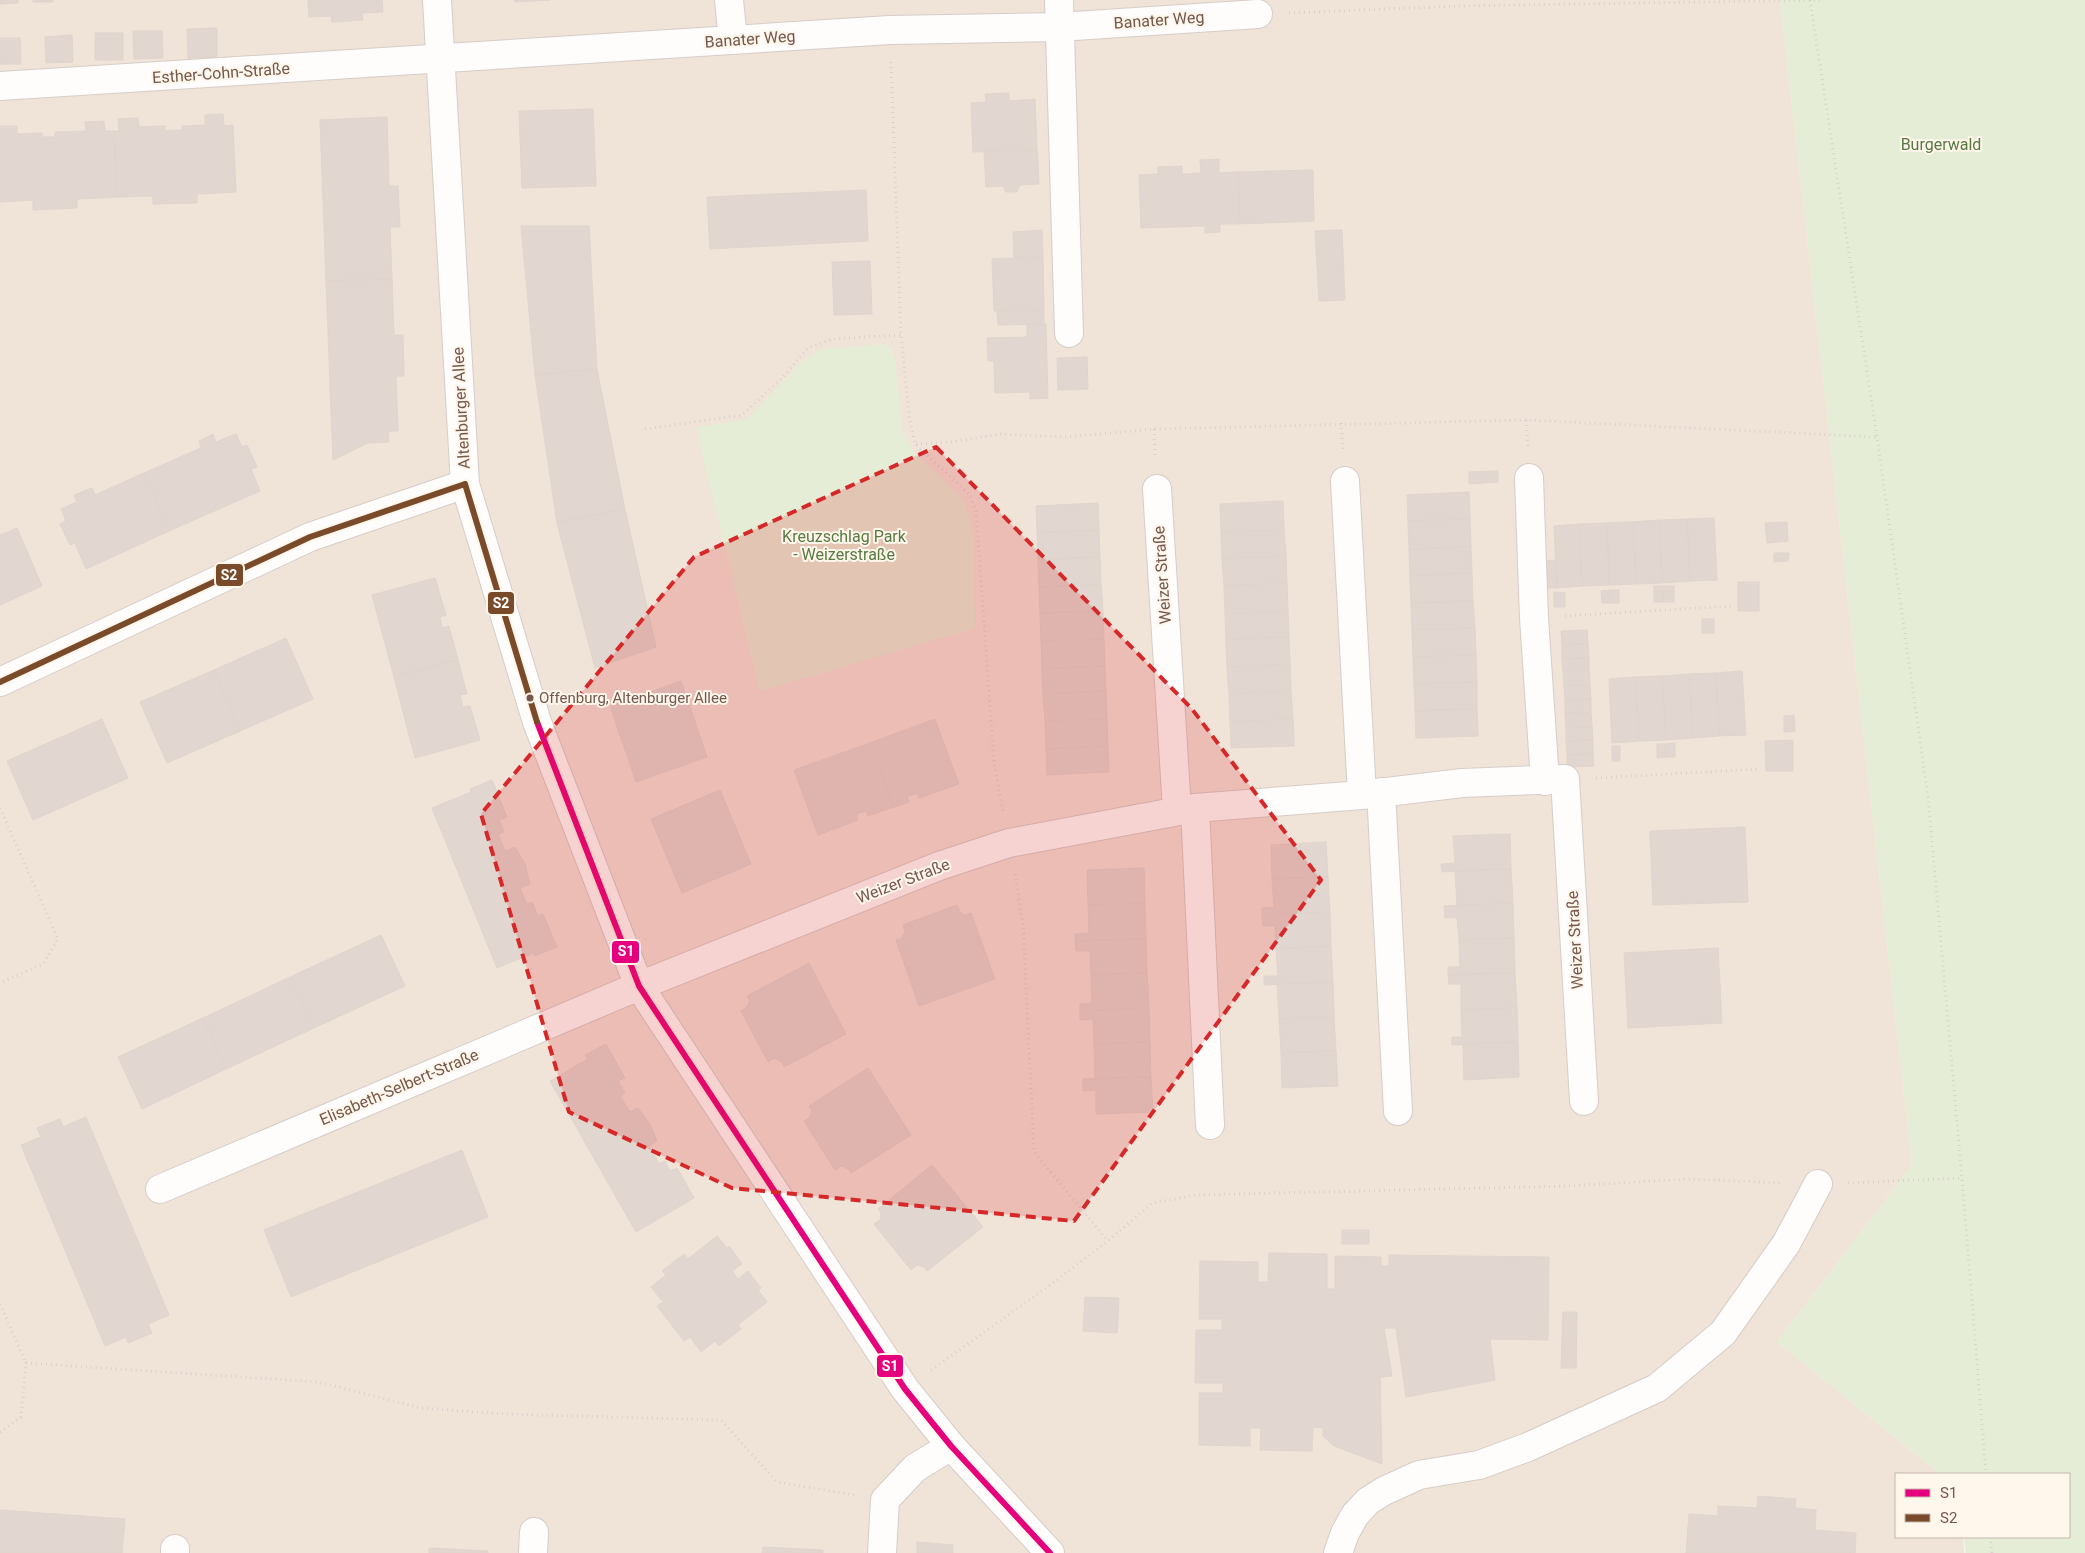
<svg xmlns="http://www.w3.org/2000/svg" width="2085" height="1553" font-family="Roboto,sans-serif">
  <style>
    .residential { fill: #f0e3d8 }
    .green { fill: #e5edd6 }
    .building { fill: #e1d7d0; stroke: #e0d4cd }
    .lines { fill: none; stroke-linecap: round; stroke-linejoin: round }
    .minor-casing { stroke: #d6cdc8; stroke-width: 30 }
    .path { stroke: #dad1ce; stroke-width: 3; stroke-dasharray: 1 4; stroke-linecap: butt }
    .minor { stroke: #fefdfc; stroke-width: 28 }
    .bus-1-casing { stroke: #fff6ec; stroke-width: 10 }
    .bus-2-casing { stroke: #fff6ec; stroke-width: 10 }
    .bus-1 { stroke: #e5007d; stroke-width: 6 }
    .bus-2 { stroke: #7a4b2a; stroke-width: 6 }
    .marked { fill: #d62828; fill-opacity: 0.2; stroke: #d62828; stroke-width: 4; stroke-dasharray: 10 6; stroke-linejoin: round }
    .bus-dot { fill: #75574b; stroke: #fff6ec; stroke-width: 2 }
    .labels { text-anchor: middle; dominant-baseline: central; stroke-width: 4; stroke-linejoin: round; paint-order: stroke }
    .bus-label { font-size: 15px; fill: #75574b; stroke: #fff6ec; text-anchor: start }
    .street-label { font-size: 16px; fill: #75574b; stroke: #fff6ec }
    .park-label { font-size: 16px; fill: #577a43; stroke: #fff6ec }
    .line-badge { stroke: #fff6ec; stroke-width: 2 }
    .badge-label { font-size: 14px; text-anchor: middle; font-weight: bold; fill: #fff }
  </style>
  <rect width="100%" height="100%" fill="#f7f1eb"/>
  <path class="residential" d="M0 0H1780L1912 1165 1777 1342 1940 1474H1896V1537H1963L1964 1553H0Z"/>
  <g class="green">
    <path d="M1780 0H2085V1553H1966L1964 1537H2069V1474H1940L1777 1342 1912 1165Z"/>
    <path d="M884 344 891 348 895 358 902 427 906 438 913 451 964 500 973 531 975 628 760 691 702 455 698 427 747 419 801 362 821 349Z"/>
  </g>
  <g class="building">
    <path d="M0 0H18V3L0 4Z"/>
    <rect x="33" y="0" width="20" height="2"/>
    <path d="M308 0H382L383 12 362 13 363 20 332 22 331 16 309 17Z"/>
    <path d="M514 0H550L515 2Z"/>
    <path d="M217 28V57L188 58 187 29Z"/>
    <path d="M133 31H162L163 58 134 59Z"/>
    <rect x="95" y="33" width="28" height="27"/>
    <path d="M72 35 73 62 46 63 45 37Z"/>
    <path d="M0 38H20L21 64H0Z"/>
    <path d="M1009 93V101L1035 99 1037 150 973 152 971 103 986 102 985 94Z"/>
    <path d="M593 109 596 186 522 188 519 111Z"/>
    <path d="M223 114 224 126 233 125 236 192 197 194V203L153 204V196L117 197 114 131H119L118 119 138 118 139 127 165 126V131L182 130V126L205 125V115Z"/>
    <path d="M387 117 389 186H398L400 227H390L392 279 326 281 320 120Z"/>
    <path d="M104 121 105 131H114L117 197 77 199V208L33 210V200L0 202V126H17V134L42 133 43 137H55V132L86 131 85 122Z"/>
    <path d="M1037 150 1039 184 1020 185 1017 192H1006L1003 186 986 187 984 151Z"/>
    <path d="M1219 159V173L1238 172 1240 224H1220V232L1205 233V226L1141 228 1139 175 1158 174V167L1182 166V174L1201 173 1200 160Z"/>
    <path d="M1313 170 1314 221 1240 224 1238 172Z"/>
    <path d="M866 190 868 241 710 249 707 197Z"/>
    <path d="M521 226H589L597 369 535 375Z"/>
    <path d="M1042 230 1043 257 1014 258 1013 232Z"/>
    <path d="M1342 230 1345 300 1319 301 1315 231Z"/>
    <path d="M1043 257 1044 310 994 311 992 259Z"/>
    <path d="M870 261 872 314 834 315 832 262Z"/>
    <path d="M392 279 394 335H403L404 376H396L398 431H388L389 442 368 443 333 460 326 281Z"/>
    <path d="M1044 310V324L998 325 997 311Z"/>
    <path d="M1027 324H1046L1048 398 1030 399V392L995 393 994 361H988L987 338 1027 337Z"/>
    <path d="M1087 357 1088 389 1058 390 1057 358Z"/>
    <path d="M597 369 625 509 557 523 535 375Z"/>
    <path d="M213 434 216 442 236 434 242 447 247 445 257 467 251 469 260 491 169 531 144 473 201 448 199 441Z"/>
    <path d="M1498 471V482L1469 484V472Z"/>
    <path d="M144 473 169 531 86 569 75 543 70 545 60 524 66 521 61 509 77 502 74 495 92 488 95 495Z"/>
    <path d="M1469 492 1470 519 1408 521 1407 495Z"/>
    <path d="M1283 501 1284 530 1221 532 1220 504Z"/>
    <path d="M1098 503 1099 530 1037 533 1036 506Z"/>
    <path d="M625 509 656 647 595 668 557 523Z"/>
    <path d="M1714 518 1717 580 1690 581 1687 519Z"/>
    <path d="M1470 519 1471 547 1409 549 1408 521Z"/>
    <path d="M1687 519 1690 581 1662 583 1659 520Z"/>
    <path d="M1659 520 1662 583 1636 584 1633 522Z"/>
    <path d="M1633 522 1636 584 1609 585 1607 523Z"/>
    <path d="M1787 522 1788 541 1767 543 1765 523Z"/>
    <path d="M1607 523 1609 585 1582 586 1579 524Z"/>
    <path d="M1579 524 1582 586 1557 588 1554 526Z"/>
    <path d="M17 528 42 586 0 605V535Z"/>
    <path d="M1099 530 1100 557 1038 560 1037 533Z"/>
    <path d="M1284 530 1286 556 1222 559 1221 532Z"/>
    <path d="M1471 547 1472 573 1410 576 1409 549Z"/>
    <path d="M1774 553H1789L1788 561 1774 562Z"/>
    <path d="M1286 556 1287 583 1224 586 1222 559Z"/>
    <path d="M1100 557 1101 585 1039 587 1038 560Z"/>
    <path d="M1556 560 1557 588H1545L1544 561Z"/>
    <path d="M1472 573 1473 601 1411 603 1410 576Z"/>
    <path d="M435 578 446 615 440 617 442 628 449 626 458 660 394 677 372 595Z"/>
    <rect x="1738" y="582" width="21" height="29"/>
    <path d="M1287 583 1288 611 1225 614 1224 586Z"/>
    <path d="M1101 585 1103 611 1040 613 1039 587Z"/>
    <rect x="1654" y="586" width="10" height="16"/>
    <rect x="1664" y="586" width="10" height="16"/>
    <rect x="1610" y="590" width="9" height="13"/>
    <path d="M1610 590V603H1602L1601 591Z"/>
    <path d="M1554 592 1565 593V607H1554Z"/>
    <path d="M1473 601 1475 628 1412 630 1411 603Z"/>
    <path d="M1103 611 1104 639 1041 641 1040 613Z"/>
    <path d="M1288 611 1289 637 1226 640 1225 614Z"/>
    <rect x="1702" y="619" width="12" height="14"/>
    <path d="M1475 628 1476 655 1413 657 1412 630Z"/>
    <path d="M1587 630 1588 644 1562 645 1561 631Z"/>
    <path d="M1289 637 1290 664 1227 667 1226 640Z"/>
    <path d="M286 638 313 699 240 731 214 670Z"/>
    <path d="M1104 639 1105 666 1042 669 1041 641Z"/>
    <path d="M1588 644 1589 658 1562 659V645Z"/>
    <path d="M1476 655 1477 682 1414 684 1413 657Z"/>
    <path d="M1589 658V671H1563L1562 659Z"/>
    <path d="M458 660 467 694 460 695 463 707 470 706 480 740 415 758 394 677Z"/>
    <path d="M1290 664 1291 691 1229 694 1227 667Z"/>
    <path d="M1105 666 1106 691 1043 694 1042 669Z"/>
    <path d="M214 670 240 731 167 763 140 702Z"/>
    <path d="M1563 671H1589L1590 685 1564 686Z"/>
    <path d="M1742 671 1746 735 1719 736 1716 673Z"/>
    <path d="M1716 673 1719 736 1693 738 1689 674Z"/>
    <path d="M1689 674 1693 738 1666 740 1662 676Z"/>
    <path d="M1662 676 1666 740 1639 741 1635 677Z"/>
    <path d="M1635 677 1639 741 1612 743 1609 679Z"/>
    <path d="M681 681 707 757 636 782 610 706Z"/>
    <path d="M1477 682V709L1415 711 1414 684Z"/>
    <path d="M1590 685 1591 699 1565 701 1564 686Z"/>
    <path d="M1106 691 1107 719 1045 721 1043 694Z"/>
    <path d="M1291 691 1293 719 1230 722 1229 694Z"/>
    <path d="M1591 699V712L1565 713V701Z"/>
    <path d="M1477 709 1478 736 1416 738 1415 711Z"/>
    <path d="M1591 712 1592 727 1566 728 1565 713Z"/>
    <path d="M1794 715 1795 731 1784 732V716Z"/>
    <path d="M102 719 128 778 33 820 7 761Z"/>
    <path d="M935 719 959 784 919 798 917 793 907 797 909 802 894 807 870 743Z"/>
    <path d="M1107 719 1108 746 1046 749 1045 721Z"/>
    <path d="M1293 719 1294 746 1231 748 1230 722Z"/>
    <path d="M1592 727 1593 740 1566 741V728Z"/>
    <path d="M1593 740V753L1567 755 1566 741Z"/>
    <path d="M1793 740V771H1766L1765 741Z"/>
    <path d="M870 743 894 807 868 816 866 811 856 814 858 820 818 835 794 770Z"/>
    <path d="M1675 743V757H1667L1666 744Z"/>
    <path d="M1657 744H1666L1667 757 1657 758Z"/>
    <path d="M1108 746 1109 772 1047 775 1046 749Z"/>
    <rect x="1612" y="746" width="8" height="15"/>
    <path d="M1593 753 1594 766 1567 767V755Z"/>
    <path d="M492 780 507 817 499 820 504 832 498 834 505 851 515 847 525 864 530 884 520 888 527 904 532 902 538 916 543 914 557 947 535 956 534 953 497 968 432 808 471 792 470 789Z"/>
    <path d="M720 790 751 864 682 893 651 819Z"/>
    <path d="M1745 827 1748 902 1653 905 1650 831Z"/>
    <path d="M1510 834 1511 869 1442 872 1441 864 1455 863 1453 836Z"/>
    <path d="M1326 842 1328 877 1272 879 1271 845Z"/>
    <path d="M1144 868 1145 903 1088 905 1087 870Z"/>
    <path d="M1511 869 1513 903 1457 906 1455 871Z"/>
    <path d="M1328 877 1330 912 1262 915V908L1274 907 1272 879Z"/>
    <path d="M1145 903 1146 939 1075 941V934L1089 933 1088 905Z"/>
    <path d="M1513 903 1514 938 1459 940 1457 917 1445 918 1444 906Z"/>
    <path d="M957 905 960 912 965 915 971 913 995 979 919 1006 896 940 901 939 905 932 903 925Z"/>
    <path d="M1330 912 1331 946 1276 949 1275 926H1263L1262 915Z"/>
    <path d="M381 935 405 986 314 1028 290 977Z"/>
    <path d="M1514 938 1515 973 1448 975V967H1460L1459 940Z"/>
    <path d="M1146 939 1147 973 1091 975 1090 951H1076L1075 941Z"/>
    <path d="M1331 946 1333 982 1264 985V976H1278L1276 949Z"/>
    <path d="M1718 948 1722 1023 1628 1028 1624 953Z"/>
    <path d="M809 963 846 1034 784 1067 782 1062 774 1058 768 1062 741 1011 747 1007 750 1001 747 996Z"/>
    <path d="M1147 973 1149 1008 1080 1011V1004L1092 1003 1091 975Z"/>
    <path d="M1515 973 1517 1008 1461 1010V984H1449L1448 975Z"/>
    <path d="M290 977 314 1028 226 1069 203 1018Z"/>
    <path d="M1333 982 1334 1016 1279 1019 1277 984Z"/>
    <path d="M1149 1008 1150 1042 1094 1044 1093 1019 1080 1020V1011Z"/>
    <path d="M1517 1008 1518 1042 1452 1045V1037H1462L1461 1010Z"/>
    <path d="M1334 1016 1336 1051 1281 1053 1279 1019Z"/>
    <path d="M203 1018 226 1069 142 1109 118 1057Z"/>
    <path d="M1150 1042 1151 1077 1095 1079 1094 1044Z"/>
    <path d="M1518 1042 1519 1077 1464 1080 1463 1044Z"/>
    <path d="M606 1044 625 1078 618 1081 625 1093 620 1096 630 1112 638 1108 650 1124 657 1141 649 1146 659 1164 665 1161 670 1171 677 1168 694 1198 636 1232 550 1081 588 1059 585 1055Z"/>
    <path d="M1336 1051 1338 1086 1282 1088 1281 1053Z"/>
    <path d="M868 1068 911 1135 851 1173 849 1169 841 1166 835 1170 804 1121 810 1117 812 1111 809 1106Z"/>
    <path d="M1151 1077 1153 1112 1096 1114V1090L1083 1091V1079Z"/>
    <path d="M86 1117 169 1315 148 1324 152 1333 128 1343 126 1337 105 1346 21 1145 41 1137 37 1128 60 1119 63 1127Z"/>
    <path d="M462 1150 488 1217 291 1297 264 1230Z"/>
    <path d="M932 1165 983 1227 927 1271 924 1267 917 1265 911 1270 874 1224 880 1220 881 1213 878 1209Z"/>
    <rect x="1342" y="1230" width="27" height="14"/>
    <path d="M717 1236 727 1248 729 1246 742 1264 732 1271 738 1279 748 1271 761 1288 758 1290 767 1302 738 1325 741 1329 719 1346 715 1341 701 1352 690 1337 684 1341 657 1306 663 1302 651 1287 666 1275 662 1271 684 1254 688 1259Z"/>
    <path d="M1269 1253 1327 1254V1289H1335V1256L1381 1257V1266H1389V1255L1549 1257 1548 1340 1490 1339 1495 1380 1406 1397 1396 1328H1384L1392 1376 1380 1377 1382 1464 1334 1446 1323 1436V1428L1313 1427 1312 1451 1260 1450 1261 1428H1250V1446L1199 1445V1393H1223V1383H1195L1196 1330H1222V1319H1199L1200 1261 1258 1262V1282H1268Z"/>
    <path d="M1085 1297 1119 1298 1117 1333 1083 1331Z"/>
    <path d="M1563 1312H1577L1576 1368H1561Z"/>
    <path d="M1758 1496 1796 1499 1795 1508 1816 1510 1815 1530 1856 1533 1855 1553H1686L1689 1514 1718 1516V1506L1757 1508Z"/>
    <path d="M0 1510 125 1519 122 1553H0Z"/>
    <path d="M917 1542 953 1545V1553H917Z"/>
    <path d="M763 1547 823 1550V1553H762Z"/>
    <path d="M429 1548 488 1551V1553H429Z"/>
  </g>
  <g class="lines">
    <defs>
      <g id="minor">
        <path d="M437 0 465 484 537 722 639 986 905 1389 951 1446 1050 1553"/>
        <path d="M729 0 733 40"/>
        <path d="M1059 0 1069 333"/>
        <path d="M0 86 890 30 1059 27 1258 14"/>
        <path d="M1529 478 1534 618 1545 781"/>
        <path d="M1345 481 1362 795"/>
        <path d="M1157 489 1177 810"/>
        <path d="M0 682 310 537 465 484"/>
        <path d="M1381 792 1398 1111"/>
        <path d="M1195 808 1210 1125"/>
        <path d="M160 1189 639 986 939 866 1009 843 1195 808 1362 795 1462 783 1565 779 1584 1101"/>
        <path d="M175 1553V1549"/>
        <path d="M533 1553 534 1532"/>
        <path d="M882 1553 885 1500 915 1468 951 1446"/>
        <path d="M1338 1553 1345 1533 1355 1515 1368 1501 1384 1491 1419 1475 1479 1465 1528 1447 1657 1388 1723 1333 1786 1244 1818 1184"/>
      </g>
    </defs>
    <use href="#minor" class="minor-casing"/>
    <g class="path">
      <path d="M1810 0 1877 437 1928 797 1962 1178 1986 1474"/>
      <path d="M1289 13 1459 6 1823 0"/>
      <path d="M891 62 901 335 909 416 915 444 969 494 976 511 994 763 1003 811"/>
      <path d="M1526 420 1528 446"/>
      <path d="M1341 423 1343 450"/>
      <path d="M645 429 742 415 783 377 808 348 832 339 901 335"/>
      <path d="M1154 429 1155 458"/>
      <path d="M916 444 952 442 1000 434 1066 437 1154 429 1526 420 1877 437"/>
      <path d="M1565 616 1731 606"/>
      <path d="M1596 778 1759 769"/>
      <path d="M0 808 58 939 43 964 0 983"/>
      <path d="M1015 874 1023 925 1034 1152 1108 1241"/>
      <path d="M1848 1183 1962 1178"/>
      <path d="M0 1304 26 1363"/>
      <path d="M931 1370 1049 1286 1108 1241 1152 1203 1196 1195 1567 1186 1689 1179 1782 1183"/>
      <path d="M0 1432 21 1417 26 1363 319 1382 421 1408 505 1414 721 1420 777 1482 855 1495"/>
      <path d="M1990 1537 1992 1553"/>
    </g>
    <use href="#minor" class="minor"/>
    <defs>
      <path id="bus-1" d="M537 722 639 986 905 1389 951 1446 1050 1553"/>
      <g id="bus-2">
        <path d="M465 484 537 722"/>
        <path d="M0 682 310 537 465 484"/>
      </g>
    </defs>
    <use href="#bus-1" class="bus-1-casing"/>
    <use href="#bus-2" class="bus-2-casing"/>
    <use href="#bus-1" class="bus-1"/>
    <use href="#bus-2" class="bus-2"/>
  </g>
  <path class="marked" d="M936 447 1192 709 1321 880 1074 1221 732 1188 569 1112 481 814 694 557Z"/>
  <circle class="bus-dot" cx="530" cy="698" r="4.5"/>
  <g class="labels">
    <g class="bus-label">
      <text x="539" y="698">Offenburg, Altenburger Allee</text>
    </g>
    <g class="street-label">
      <text transform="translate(1159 20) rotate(-4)">Banater Weg</text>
      <text transform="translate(750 39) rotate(-4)">Banater Weg</text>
      <text transform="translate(221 73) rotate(-4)">Esther-Cohn-Straße</text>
      <text transform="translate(461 408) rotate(-93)">Altenburger Allee</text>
      <text transform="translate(1162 575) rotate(-94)">Weizer Straße</text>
      <text transform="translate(903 881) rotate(-21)">Weizer Straße</text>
      <text transform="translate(1575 940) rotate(-93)">Weizer Straße</text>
      <text transform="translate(399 1087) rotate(-23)">Elisabeth-Selbert-Straße</text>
    </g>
    <g class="park-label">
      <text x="1941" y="144">Burgerwald</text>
      <text x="844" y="536">Kreuzschlag Park<tspan x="844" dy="18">- Weizerstraße</tspan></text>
    </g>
  </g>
  <g class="line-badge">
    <rect x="215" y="563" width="29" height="24" rx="5" fill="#7a4b2a"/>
    <rect x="487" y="591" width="28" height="24" rx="5" fill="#7a4b2a"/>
    <rect x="611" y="940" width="29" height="24" rx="5" fill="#e5007d"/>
    <rect x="876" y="1354" width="28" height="24" rx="5" fill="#e5007d"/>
  </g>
  <g class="badge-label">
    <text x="229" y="580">S2</text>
    <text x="501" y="608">S2</text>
    <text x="626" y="956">S1</text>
    <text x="890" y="1371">S1</text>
  </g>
  <rect x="1895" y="1473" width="175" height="65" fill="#fff6ec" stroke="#c8b6ac"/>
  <rect x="1905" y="1489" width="25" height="8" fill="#e5007d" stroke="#c8b6ac"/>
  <text x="1940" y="1498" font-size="15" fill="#75574b">S1</text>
  <rect x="1905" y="1514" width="25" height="8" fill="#7a4b2a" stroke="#c8b6ac"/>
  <text x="1940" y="1523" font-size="15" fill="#75574b">S2</text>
</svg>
